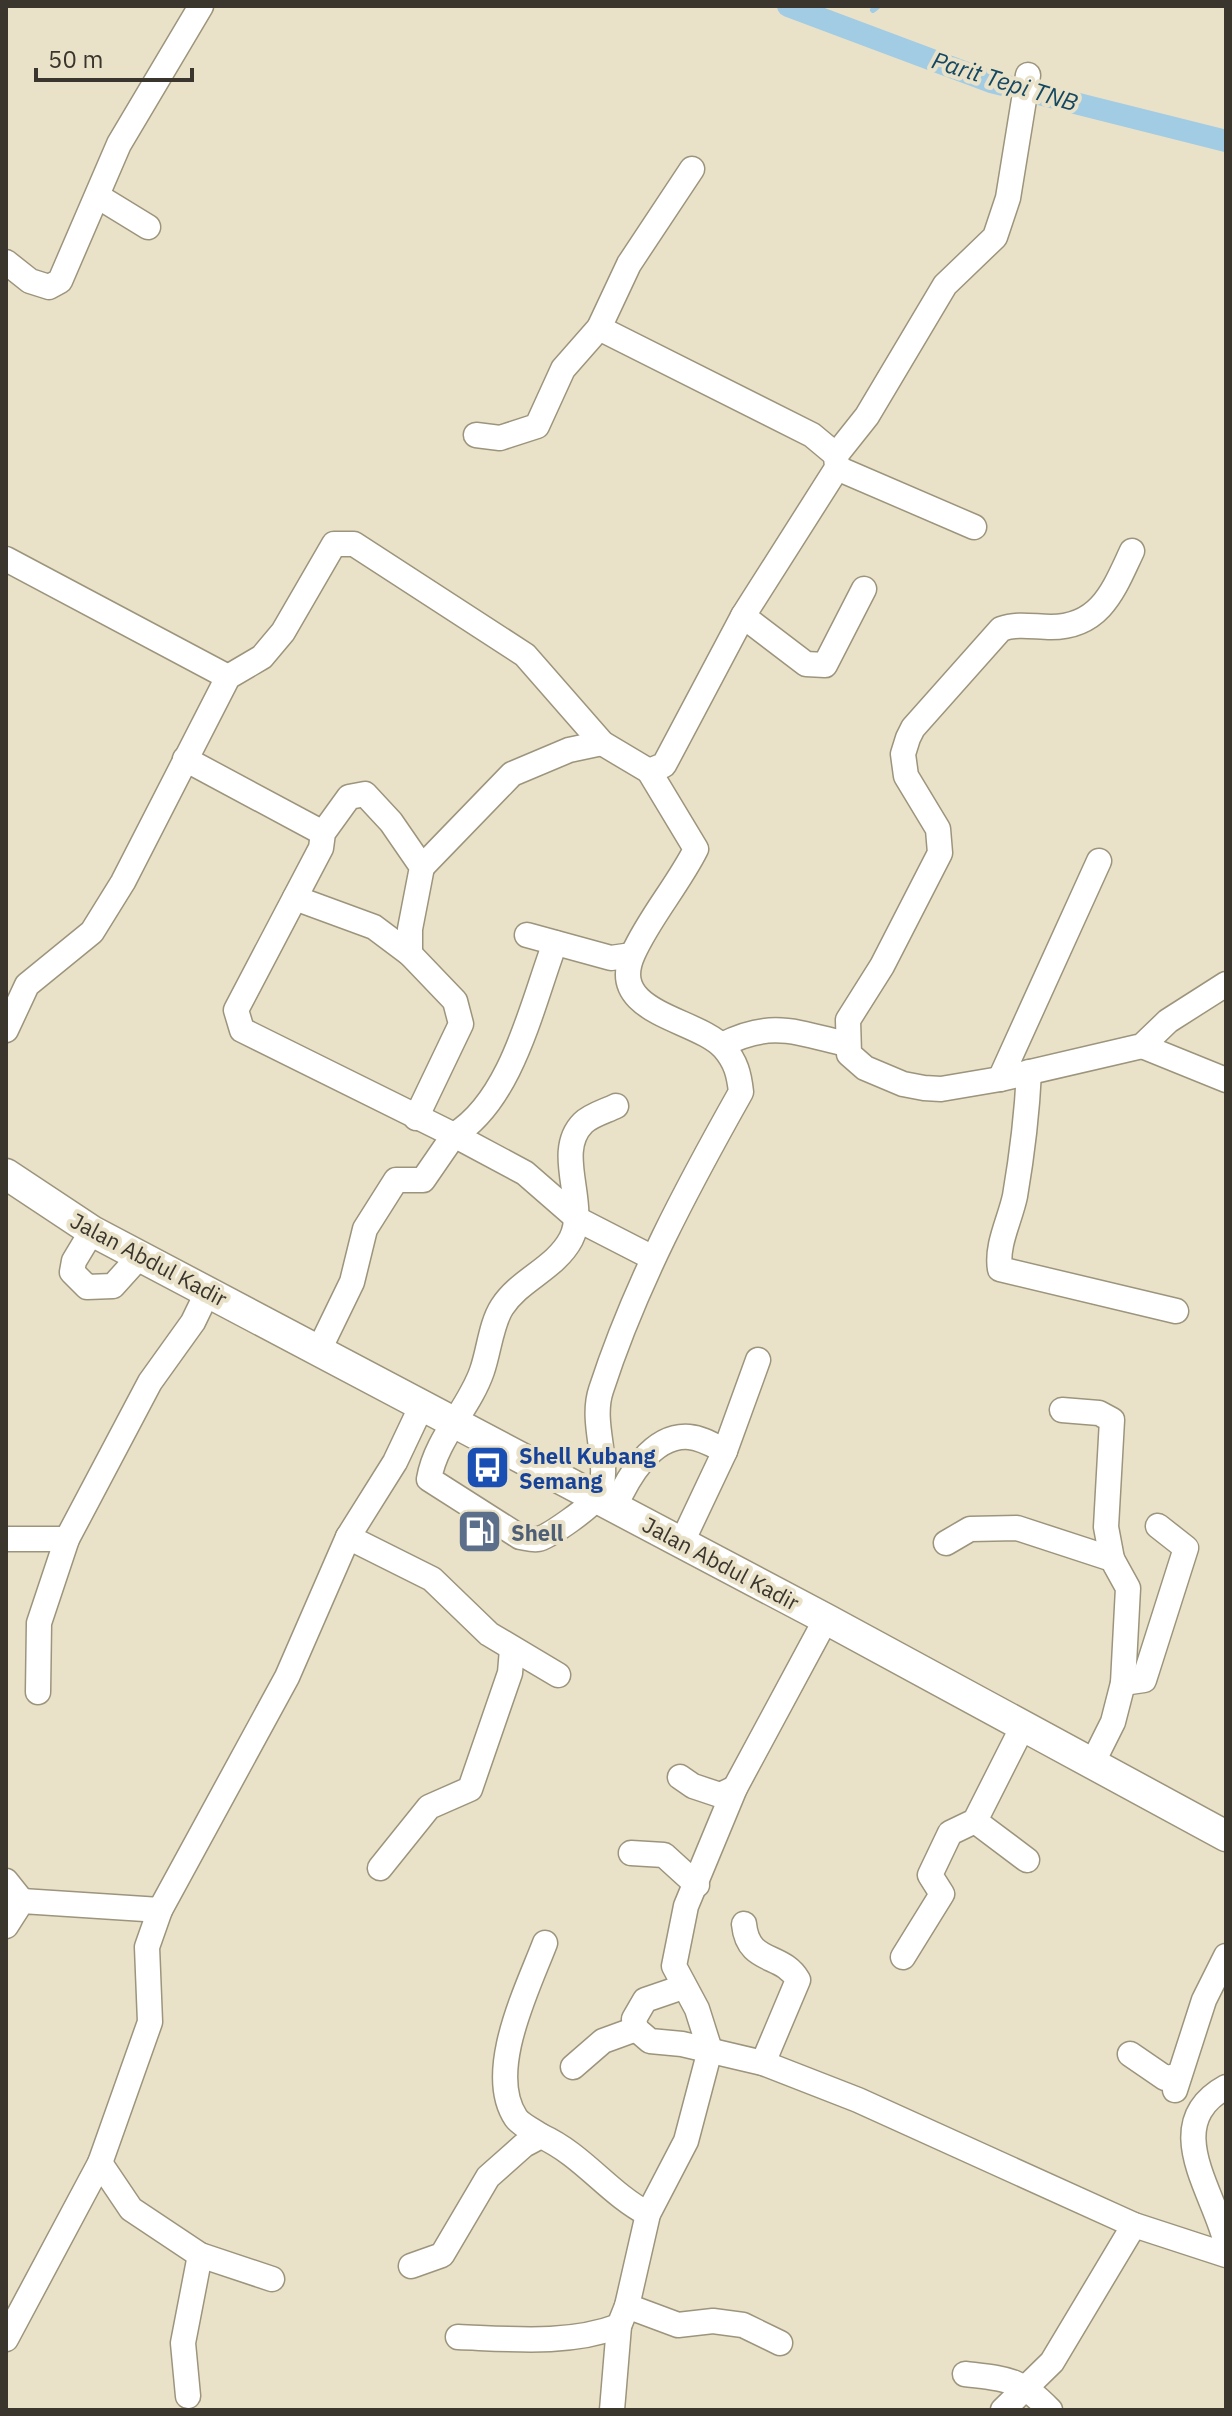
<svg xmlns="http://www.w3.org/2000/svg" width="1232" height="2416" font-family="'IBM Plex Sans',sans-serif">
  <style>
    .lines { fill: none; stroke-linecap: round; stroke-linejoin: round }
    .stream { stroke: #a2cce4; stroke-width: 6 }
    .canal { stroke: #a2cce4; stroke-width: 22 }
    .minor-casing { stroke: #9c947c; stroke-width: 27 }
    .major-casing { stroke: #9c947c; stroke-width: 33 }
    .minor { stroke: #fff; stroke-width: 24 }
    .major { stroke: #fff; stroke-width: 30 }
    .labels { text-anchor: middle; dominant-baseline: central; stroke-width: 8; stroke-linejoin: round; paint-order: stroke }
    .street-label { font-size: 22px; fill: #3a362d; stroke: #eae2c8 }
    .transit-label { font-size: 22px; font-weight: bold; fill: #164399; stroke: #eae2c8; text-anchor: start }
    .service-label { font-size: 22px; font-weight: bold; fill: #4e5e75; stroke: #eae2c8; text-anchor: start }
    .water-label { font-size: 24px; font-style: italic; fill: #144862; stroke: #eae2c8 }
  </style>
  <rect width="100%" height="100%" fill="#eae2c8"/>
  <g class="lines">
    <path class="stream" d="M873 10 878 6"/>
    <path class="canal" d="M788 6 991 82 1226 141"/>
    <defs>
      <g id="minor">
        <path d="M99 197 148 227"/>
        <path d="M6 262 30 281 49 287 60 281 119 144 201 6"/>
        <path d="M599 328 812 435 836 455"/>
        <path d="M476 435 500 438 537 426 563 369 599 328 629 264 692 169"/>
        <path d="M837 468 974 527"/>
        <path d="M1132 551C1114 589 1101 627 1051 627 1034 627 1018 623 1001 629L913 728 908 738 903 754 906 776 938 829 940 853 882 966 848 1020 849 1054 865 1068 903 1084 924 1088 941 1089 1000 1079 1142 1046 1168 1021 1226 984"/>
        <path d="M6 559 228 677"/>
        <path d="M743 616 806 664 825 665 864 589"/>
        <path d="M185 759 323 833"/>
        <path d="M649 771 664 765 743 616 837 468 836 455 867 416 945 285 995 237 1008 198 1028 75"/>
        <path d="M422 867 512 774 569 750 602 743"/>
        <path d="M295 898 374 927 410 954 455 1001 461 1024 416 1118"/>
        <path d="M527 935 611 958 632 955"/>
        <path d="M410 954V929L422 867 391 822 365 794 349 797 323 833 321 848 236 1010 242 1030 454 1135C512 1100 532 1004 555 943"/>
        <path d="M6 1030 27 985 92 932 123 882 228 677 262 657 283 632 334 544H354L525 655 602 743 649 771 696 849C678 885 649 918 633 954 606 1014 697 1018 724 1048 736 1062 739 1074 741 1092 687 1188 635 1285 601 1390 589 1426 614 1468 597 1497 592 1506 549 1537 538 1539 533 1540 526 1538 520 1537L429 1479C436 1438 469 1409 482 1371 489 1351 491 1324 502 1307 520 1279 555 1269 571 1239 589 1204 553 1153 583 1123 591 1115 606 1111 616 1106"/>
        <path d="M722 1045C771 1020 795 1032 846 1044"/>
        <path d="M1142 1046 1226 1080"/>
        <path d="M1029 1072C1027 1114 1022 1155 1015 1196 1010 1220 996 1245 1000 1269L1176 1311"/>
        <path d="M1000 1079 1099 861"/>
        <path d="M92 1231 74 1261 72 1272 87 1287 113 1286 140 1256"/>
        <path d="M319 1350 352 1282 365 1229 396 1180H423L454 1135 525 1173 579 1220 653 1258"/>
        <path d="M1062 1410 1099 1413 1112 1420 1106 1527 1112 1559"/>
        <path d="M615 1507C627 1479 652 1434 689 1437 702 1438 713 1445 725 1451"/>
        <path d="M348 1537 432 1579 489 1634 558 1675"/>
        <path d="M6 1539H67"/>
        <path d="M682 1542 725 1451 758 1360"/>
        <path d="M946 1543 970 1529 1017 1528 1112 1559 1128 1588 1123 1683 1113 1722 1092 1764"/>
        <path d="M1123 1683 1144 1680 1186 1548 1158 1526"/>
        <path d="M38 1692 39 1623 67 1539 150 1382 193 1322 208 1291"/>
        <path d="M680 1777 693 1786 720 1795 735 1788"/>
        <path d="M975 1821 1027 1860"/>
        <path d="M631 1853 664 1855 697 1885"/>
        <path d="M380 1868 429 1807 470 1789 510 1673 512 1649"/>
        <path d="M6 1881 22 1901"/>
        <path d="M744 1924C748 1965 782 1952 798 1980L763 2063"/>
        <path d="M6 1926 22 1901 160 1910"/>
        <path d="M903 1957 942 1894 930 1875 950 1833 975 1821 1023 1726"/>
        <path d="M683 1987 645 2000 634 2019 636 2029 650 2041 682 2044 763 2063 858 2100 1134 2225 1226 2255"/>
        <path d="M1130 2054 1165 2078 1179 2076"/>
        <path d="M573 2067 603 2041 636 2029"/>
        <path d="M1226 2087C1159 2124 1214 2191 1226 2243"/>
        <path d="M1175 2090 1204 2000 1226 1956"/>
        <path d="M541 2136C534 2131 521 2125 516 2118 485 2072 528 1988 545 1943"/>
        <path d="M100 2163 131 2209 200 2255 272 2279"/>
        <path d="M411 2266 442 2255 488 2177 524 2145 541 2136C583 2155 608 2193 648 2214"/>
        <path d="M627 2306 678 2325 713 2321 743 2325 780 2343"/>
        <path d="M458 2337C511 2339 569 2345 619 2326"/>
        <path d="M6 2339 100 2163 150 2022 147 1947 160 1910 287 1677 348 1537 395 1462 422 1405"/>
        <path d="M965 2374C1008 2379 1019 2378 1050 2410"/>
        <path d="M188 2396 183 2343 200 2255"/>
        <path d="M612 2410 619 2326 627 2306 648 2214 686 2141 710 2050 697 2009 674 1966 686 1906 735 1788 826 1619"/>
        <path d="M1003 2410 1052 2362 1134 2225"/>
      </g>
      <path id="major" d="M6 1174 92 1231 826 1619 1226 1836"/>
    </defs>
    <use href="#minor" class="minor-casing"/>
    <use href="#major" class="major-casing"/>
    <use href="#minor" class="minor"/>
    <use href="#major" class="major"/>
  </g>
  <defs>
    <symbol id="bus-square" viewBox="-11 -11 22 22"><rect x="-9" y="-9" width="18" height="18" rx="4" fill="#1a4fb4" stroke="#eae2c8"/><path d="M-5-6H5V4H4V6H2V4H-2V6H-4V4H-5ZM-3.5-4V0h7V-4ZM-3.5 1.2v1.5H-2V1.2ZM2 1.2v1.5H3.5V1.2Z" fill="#fff"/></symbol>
    <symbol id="fuel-square" viewBox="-11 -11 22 22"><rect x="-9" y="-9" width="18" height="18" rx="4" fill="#5c6f8a" stroke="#eae2c8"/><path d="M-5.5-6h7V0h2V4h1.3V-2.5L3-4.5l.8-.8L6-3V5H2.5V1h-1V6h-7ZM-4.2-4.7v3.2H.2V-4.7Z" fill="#fff"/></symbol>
  </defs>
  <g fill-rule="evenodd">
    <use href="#bus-square" x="462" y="1442" width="51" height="51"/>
    <use href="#fuel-square" x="454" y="1506" width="51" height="51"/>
  </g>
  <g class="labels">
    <g class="street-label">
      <text transform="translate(149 1259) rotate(28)">Jalan Abdul Kadir</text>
      <text transform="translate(721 1563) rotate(28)">Jalan Abdul Kadir</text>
    </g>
    <g class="transit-label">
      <text x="519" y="1455">Shell Kubang<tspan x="519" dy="25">Semang</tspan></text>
    </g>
    <g class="service-label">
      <text x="511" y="1532">Shell</text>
    </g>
    <g class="water-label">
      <text transform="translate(1005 81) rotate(17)">Parit Tepi TNB</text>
    </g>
  </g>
  <rect width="1232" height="2416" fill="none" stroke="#3a362d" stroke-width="16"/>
  <path d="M36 68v12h156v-12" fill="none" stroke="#3a362d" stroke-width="4"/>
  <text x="48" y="68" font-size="24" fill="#3a362d" stroke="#eae2c8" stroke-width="6" paint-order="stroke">50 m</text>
</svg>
